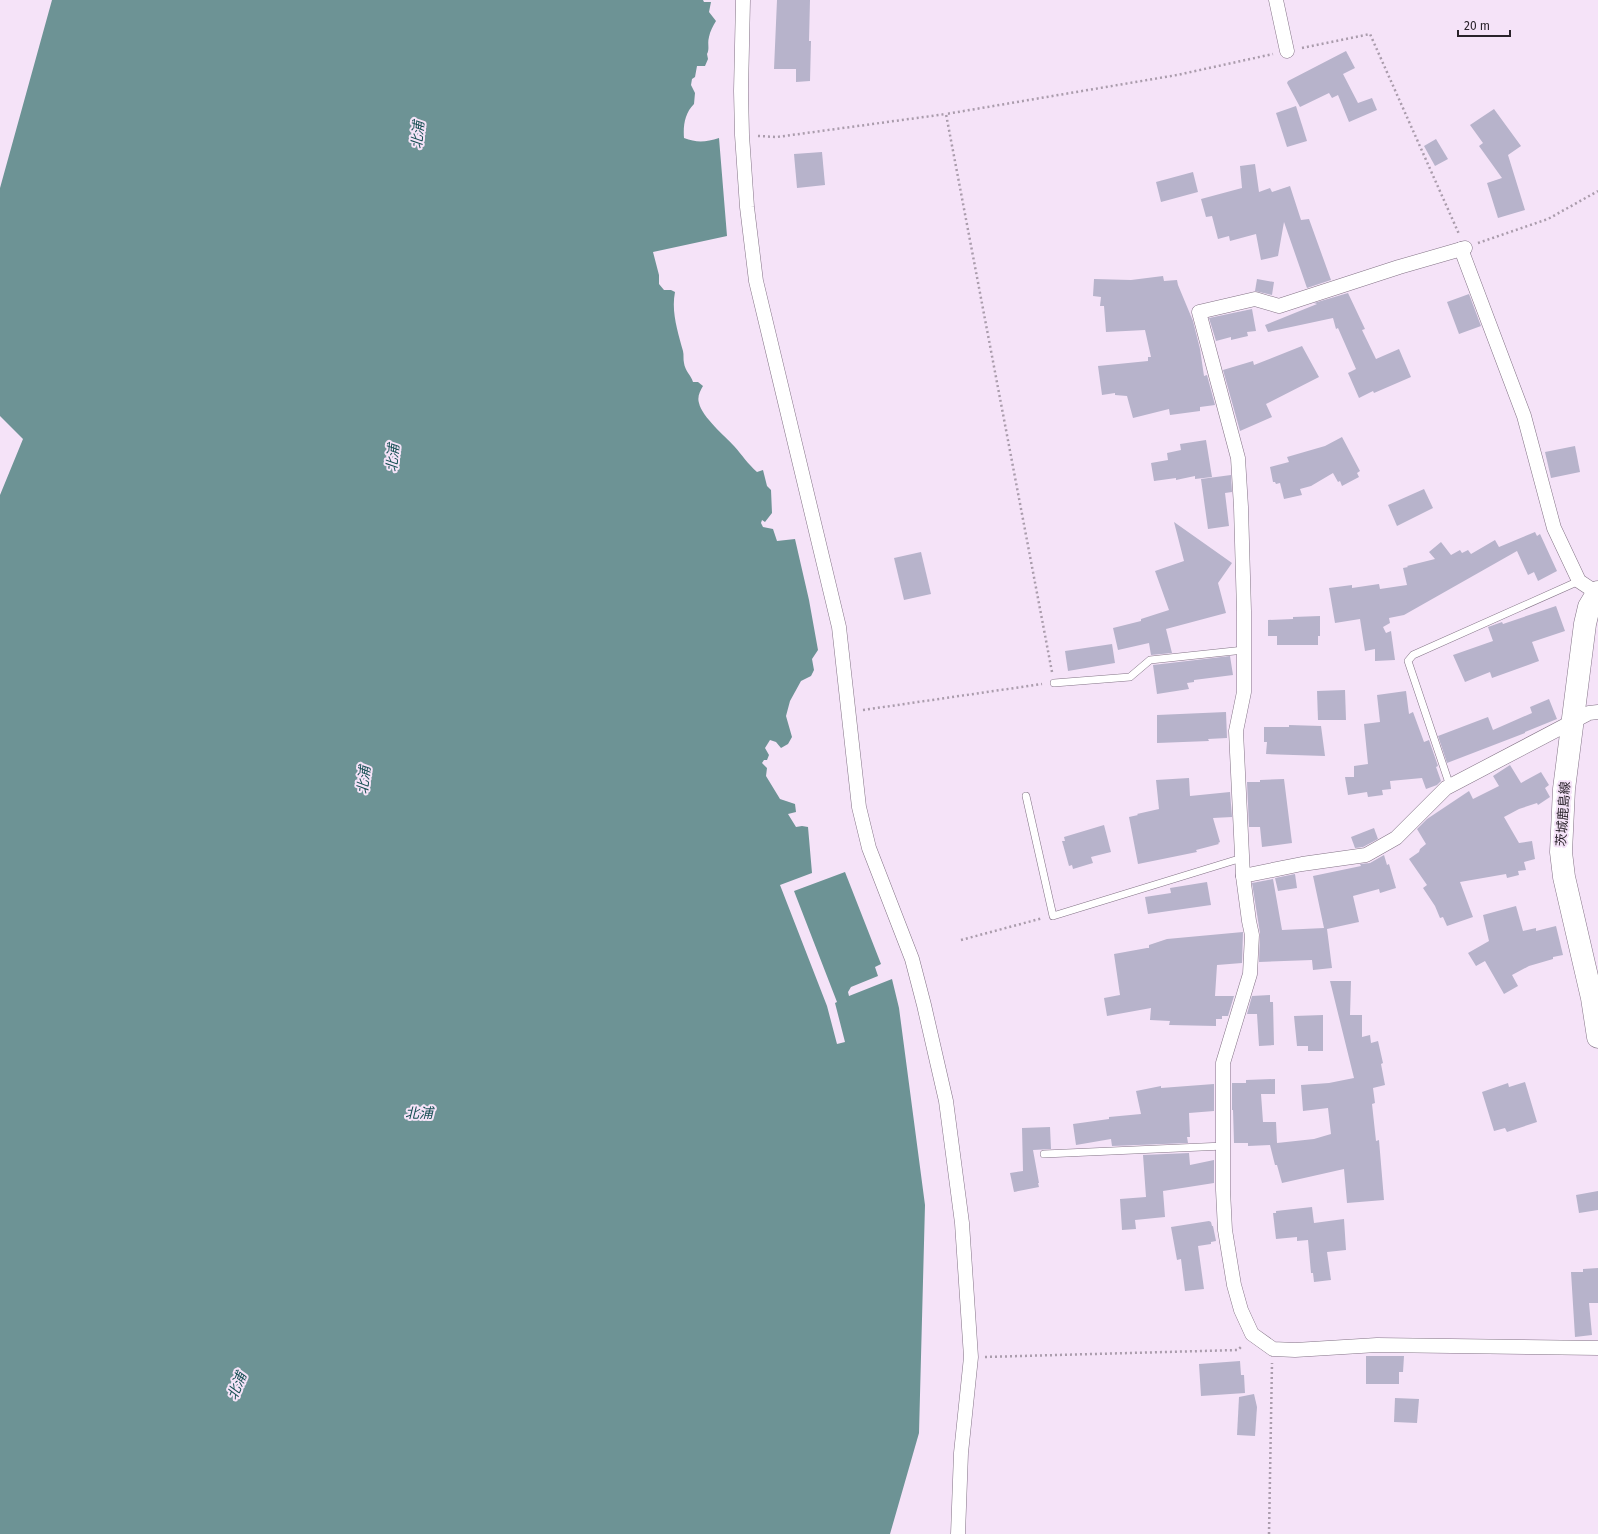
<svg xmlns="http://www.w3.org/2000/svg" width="1598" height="1534" font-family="'Fira Sans','Noto Sans JP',sans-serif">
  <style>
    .water { fill: #6d9395 }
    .building { fill: #b7b3cb }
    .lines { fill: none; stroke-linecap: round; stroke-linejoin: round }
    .service-casing { stroke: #837386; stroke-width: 8 }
    .minor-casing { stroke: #837386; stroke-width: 15 }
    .primary-casing { stroke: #837386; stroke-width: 23 }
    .path { stroke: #aa9cac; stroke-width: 2.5; stroke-dasharray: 2 3; stroke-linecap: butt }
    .service { stroke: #fff; stroke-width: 7 }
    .minor { stroke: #fff; stroke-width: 14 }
    .primary { stroke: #fff; stroke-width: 22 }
    .labels { text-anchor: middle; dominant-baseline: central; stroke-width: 4; stroke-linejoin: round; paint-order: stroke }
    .street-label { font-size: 13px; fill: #2a232b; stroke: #f5e3f8 }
    .water-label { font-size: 14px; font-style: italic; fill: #185054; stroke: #f5e3f8 }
  </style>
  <rect width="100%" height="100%" fill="#f5e3f8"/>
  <path class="water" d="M52 0H703L704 2H711L709 12 716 21C713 26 710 31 709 37 707 44 710 48 707 54L708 59 705 66H697L695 77 692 79 691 85 695 93 694 104C685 113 683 125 684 138 697 143 706 142 719 138L727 236 653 252 659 275V284L664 290H671L675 292C671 312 678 332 683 351 684 355 683 359 684 363 685 371 691 375 693 382H698L703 386C700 391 697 397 699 403 702 417 725 436 734 446 742 455 748 464 757 472L763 470 767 486 771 490 772 513 765 522 762 520 761 523 763 527 773 529 777 541 795 539 809 600 818 650 812 659 814 670 811 676 801 681 790 701 786 716 792 737 788 744 781 748 776 742 770 740 765 748 769 755 767 760H764L762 763 767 768 766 776 780 799 795 804 796 812 788 814 796 827 802 826 808 827 812 873 780 885 827 1006 837 1044 845 1042 835 1003 837 1002 794 891 845 872 881 964 875 967 878 976 851 987 848 992 849 996 892 979 899 1008 925 1205 919 1433 890 1534H0V495L23 439 0 416V188Z"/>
  <g class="building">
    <path d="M777 0H810L809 41H811L810 81 796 82V69H774Z"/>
    <path d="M1346 51 1355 68 1343 74 1358 103 1372 98 1377 110 1349 122 1338 95 1332 98 1329 93 1300 107 1287 83 1288 81Z"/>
    <path d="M1296 106 1307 141 1287 147 1276 113Z"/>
    <path d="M1494 109 1521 146 1508 155 1525 210 1498 218 1487 183 1502 178 1479 146 1483 143 1470 125Z"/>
    <path d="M1436 139 1448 159 1435 166 1424 146Z"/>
    <path d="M822 152 825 185 797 188 794 154Z"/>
    <path d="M1255 164 1259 192 1270 188 1272 192 1290 186 1301 220 1309 219 1331 280 1307 288 1284 222 1278 256 1261 260 1256 234 1230 241 1229 236 1218 239 1212 216 1206 217 1201 199 1242 188 1240 166Z"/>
    <path d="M1193 172 1198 192 1161 202 1156 182Z"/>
    <path d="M1163 276 1164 281 1177 280 1178 285 1193 321 1200 349 1204 376 1207 375 1215 405 1200 407V411L1170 415 1169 409 1133 418 1127 396 1115 395V393L1102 395 1098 366 1148 361V357H1151L1145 330 1106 332 1104 306H1100L1101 297 1093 296 1094 279 1131 280Z"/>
    <path d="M1257 279 1274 282 1272 295 1255 291Z"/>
    <path d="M1348 293 1365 329 1362 330 1376 359 1399 349 1411 377 1374 393 1373 391 1359 398 1348 373 1356 369 1338 328 1336 329 1333 318 1268 332 1265 325 1317 304 1314 303Z"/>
    <path d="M1469 294 1481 326 1459 334 1447 302Z"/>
    <path d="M1252 309 1256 331 1247 332 1248 336 1231 340V337L1216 341 1209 318Z"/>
    <path d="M1302 346 1319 377 1266 404 1272 417 1240 431 1223 370 1253 361 1254 365Z"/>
    <path d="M1342 437 1360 471 1357 473 1359 477 1342 486 1340 481 1338 482 1333 473 1311 486 1300 489 1302 495 1284 499 1280 483 1276 484 1275 482H1273L1270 467 1289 462 1287 457 1325 446Z"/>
    <path d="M1206 440 1212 477 1195 479V476L1176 480V478L1154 481 1151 463 1168 460 1167 453 1181 450 1180 444Z"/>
    <path d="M1575 446 1580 472 1551 478 1545 452Z"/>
    <path d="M1231 475 1232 492 1225 493 1229 526 1208 529 1201 479Z"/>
    <path d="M1424 489 1433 508 1397 526 1388 505Z"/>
    <path d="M1174 522 1232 563 1218 583 1226 613 1166 629 1172 653 1151 655 1149 643 1118 650 1113 628 1141 621V619L1169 610 1155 571 1184 561Z"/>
    <path d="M1535 532 1537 536 1540 534 1557 571 1538 581 1534 572 1528 575 1517 551 1404 615 1389 618 1390 623 1383 627 1386 633 1391 631 1395 660 1375 661V649L1365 651 1360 619 1335 623 1329 588 1352 585V588L1379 584 1380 589 1407 585 1403 568 1408 567 1407 566 1435 559 1429 552 1441 542 1451 555 1460 550 1462 553 1468 550 1471 554 1495 540 1499 547Z"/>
    <path d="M921 552 931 594 904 600 894 558Z"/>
    <path d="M1556 606 1565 631 1532 642 1539 661 1492 678 1490 672 1465 682 1453 655 1493 641 1488 627 1502 622 1503 624Z"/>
    <path d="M1320 616V636H1318V645H1277V636H1268V620L1293 619V617Z"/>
    <path d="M1112 644 1115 663 1068 671 1065 651Z"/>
    <path d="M1230 656 1233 675 1194 680V682L1187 683 1189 689 1157 694 1153 665Z"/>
    <path d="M1345 690 1346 720H1318L1317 691Z"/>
    <path d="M1406 691 1409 714 1413 712 1424 742 1429 740 1438 766 1436 767 1441 781 1437 785 1426 789 1422 778 1390 781 1391 789 1382 790 1383 795 1368 797 1367 792 1348 795 1345 777H1354V766L1368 764 1364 724 1380 722 1377 695Z"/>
    <path d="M1549 699 1557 719 1525 732V733L1447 763 1438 736 1488 717 1493 730 1532 713 1530 707Z"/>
    <path d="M1226 712 1227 738 1208 739 1209 741 1157 743V715Z"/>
    <path d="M1289 725 1321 726 1325 756 1266 754 1267 742H1264V727H1289Z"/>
    <path d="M1510 765 1521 783 1541 772 1549 785 1545 788 1550 797 1538 805 1537 803 1519 809 1504 817 1519 843 1532 841 1535 859 1524 862 1526 870 1518 871 1519 875 1507 878 1506 874 1460 882 1473 917 1447 926 1443 917 1440 918 1435 906 1423 888 1427 885 1409 859 1419 852 1420 849 1426 844 1417 829 1427 819 1469 791 1473 799 1499 786 1493 776Z"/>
    <path d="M1189 778 1190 796 1230 792 1232 817 1213 818 1220 842 1218 843 1219 844 1196 850 1197 852 1138 864 1129 817 1138 815 1137 814 1159 809 1156 780Z"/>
    <path d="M1284 779 1292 843 1262 847 1260 827H1249L1247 782H1260V780Z"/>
    <path d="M1104 825 1111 852 1091 857 1093 863 1073 869 1072 865 1069 866 1062 841H1065L1064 837Z"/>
    <path d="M1374 828 1378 839 1363 847 1355 848 1351 837Z"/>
    <path d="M1384 855 1387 865 1389 864 1396 888 1380 893 1379 889 1353 896 1359 922 1327 929 1332 968 1313 970 1312 960 1259 962 1260 933 1252 883 1273 879 1282 930 1324 928 1313 876 1361 866 1360 864 1370 863Z"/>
    <path d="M1295 874 1297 888 1278 891 1275 878Z"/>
    <path d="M1207 882 1211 905 1148 914 1145 897 1171 893 1170 888Z"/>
    <path d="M1516 906 1523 931 1536 928V931L1556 926 1563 955 1553 957V959L1529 966 1512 975 1518 986 1504 994 1485 961 1476 966 1468 953 1489 941 1483 915Z"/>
    <path d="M1243 932 1242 963 1217 965 1215 996H1234L1228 1016H1222V1019H1216V1026L1169 1025 1170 1021 1150 1020 1151 1008 1107 1016 1104 998 1120 995 1114 954 1147 948H1149V945L1167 939Z"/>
    <path d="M1330 981H1351L1350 1015H1362V1037L1370 1035 1371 1043 1378 1041 1383 1063 1381 1064 1385 1085 1373 1088 1375 1103 1372 1104 1376 1141 1379 1140 1384 1200 1347 1203 1344 1169 1282 1183 1277 1165H1275L1270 1145 1248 1146V1143H1234L1233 1110H1232V1083H1246V1080L1275 1079V1094H1261L1263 1122H1276L1277 1143 1314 1139 1331 1134 1328 1108 1303 1111 1301 1085 1329 1083 1354 1078Z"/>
    <path d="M1270 995V1002H1273L1274 1045 1259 1046 1257 1014H1247L1252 996Z"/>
    <path d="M1323 1015V1051H1308V1046H1297L1294 1016Z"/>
    <path d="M1525 1082 1537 1122 1507 1132 1505 1128 1494 1131 1482 1092 1508 1083 1509 1087Z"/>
    <path d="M1214 1084V1111L1189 1113 1190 1137H1187L1188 1143 1112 1146 1111 1139 1076 1145 1073 1124 1109 1119V1117L1141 1114 1136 1091 1161 1086V1088Z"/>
    <path d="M1050 1127 1051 1149 1033 1150 1039 1183H1038L1039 1187 1014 1192 1010 1173 1023 1171 1022 1128Z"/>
    <path d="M1189 1153 1190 1165 1214 1160V1183L1163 1191 1165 1217 1135 1220 1136 1229 1122 1230 1120 1199 1146 1197 1143 1155Z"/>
    <path d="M1598 1191V1210L1579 1213 1576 1195Z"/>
    <path d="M1312 1207 1314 1223 1344 1219 1346 1250 1327 1252 1331 1280 1314 1282 1313 1273H1311L1308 1240 1297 1241V1237L1276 1239 1273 1213H1276V1211Z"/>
    <path d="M1209 1221 1211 1222 1212 1226H1213L1216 1241 1211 1242V1244L1198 1246 1204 1289 1185 1291 1181 1259 1177 1260 1171 1227Z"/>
    <path d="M1598 1268V1303H1589L1592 1335 1575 1337 1571 1272H1583V1269Z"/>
    <path d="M1366 1356H1404L1403 1372H1399V1384H1366Z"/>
    <path d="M1240 1361 1241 1375H1244L1245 1393 1201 1396 1199 1364Z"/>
    <path d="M1254 1394 1257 1407 1255 1436 1237 1435 1239 1397Z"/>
    <path d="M1395 1398 1419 1399 1417 1423 1394 1422Z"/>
  </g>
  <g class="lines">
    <defs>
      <g id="service">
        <path d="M1054 683 1130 677 1150 660 1244 650"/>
        <path d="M1450 786 1408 661 1413 655 1579 581"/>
        <path d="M1026 796 1053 916 1242 858"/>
        <path d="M1044 1154 1224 1146"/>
      </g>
      <g id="minor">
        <path d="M743 0 741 91 742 135 747 207 756 281 839 627 859 807 869 848 912 959 924 1005 946 1101 962 1223 971 1357 961 1453 958 1534"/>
        <path d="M1276 0 1287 51"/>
        <path d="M1465 248 1399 267 1279 306 1255 299 1199 312 1238 458 1241 507 1244 611V692L1236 731 1243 876 1249 921 1252 935 1250 974 1223 1063V1190L1225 1230 1234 1285 1241 1310 1252 1334 1273 1349 1295 1350 1377 1345 1598 1348"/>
        <path d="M1461 249 1524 416 1554 528 1579 581 1597 593"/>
        <path d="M1243 876 1302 864 1366 855 1396 838 1446 788 1589 713 1598 712"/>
      </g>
      <path id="primary" d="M1598 592 1589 607 1585 624 1564 789 1561 852 1564 877 1592 998 1598 1037"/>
    </defs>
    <use href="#service" class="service-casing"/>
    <use href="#minor" class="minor-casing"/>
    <use href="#primary" class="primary-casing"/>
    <g class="path">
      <path d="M1302 48 1370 34 1459 234"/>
      <path d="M758 136 777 137 946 114"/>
      <path d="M1478 243 1548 219 1598 191"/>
      <path d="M1052 672 946 114 1177 75 1273 54"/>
      <path d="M863 710 1042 684"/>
      <path d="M961 940 1043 918"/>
      <path d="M985 1357 1238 1350 1242 1346"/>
      <path d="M1269 1534 1272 1363"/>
    </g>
    <use href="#service" class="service"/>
    <use href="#minor" class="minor"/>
    <use href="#primary" class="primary"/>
  </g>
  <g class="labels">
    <g class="street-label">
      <text transform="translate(1563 814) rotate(-86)">茨城鹿島線</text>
    </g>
    <g class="water-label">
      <text transform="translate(418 135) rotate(-85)">北浦</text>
      <text transform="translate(393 458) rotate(-85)">北浦</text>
      <text transform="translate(364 780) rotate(-84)">北浦</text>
      <text x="419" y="1113">北浦</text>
      <text transform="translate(237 1386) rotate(-68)">北浦</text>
    </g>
  </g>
  <path d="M1458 30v6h52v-6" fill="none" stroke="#2a232b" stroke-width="2"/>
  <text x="1464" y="30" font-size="12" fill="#2a232b" stroke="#f5e3f8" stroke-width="3" paint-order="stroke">20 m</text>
</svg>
